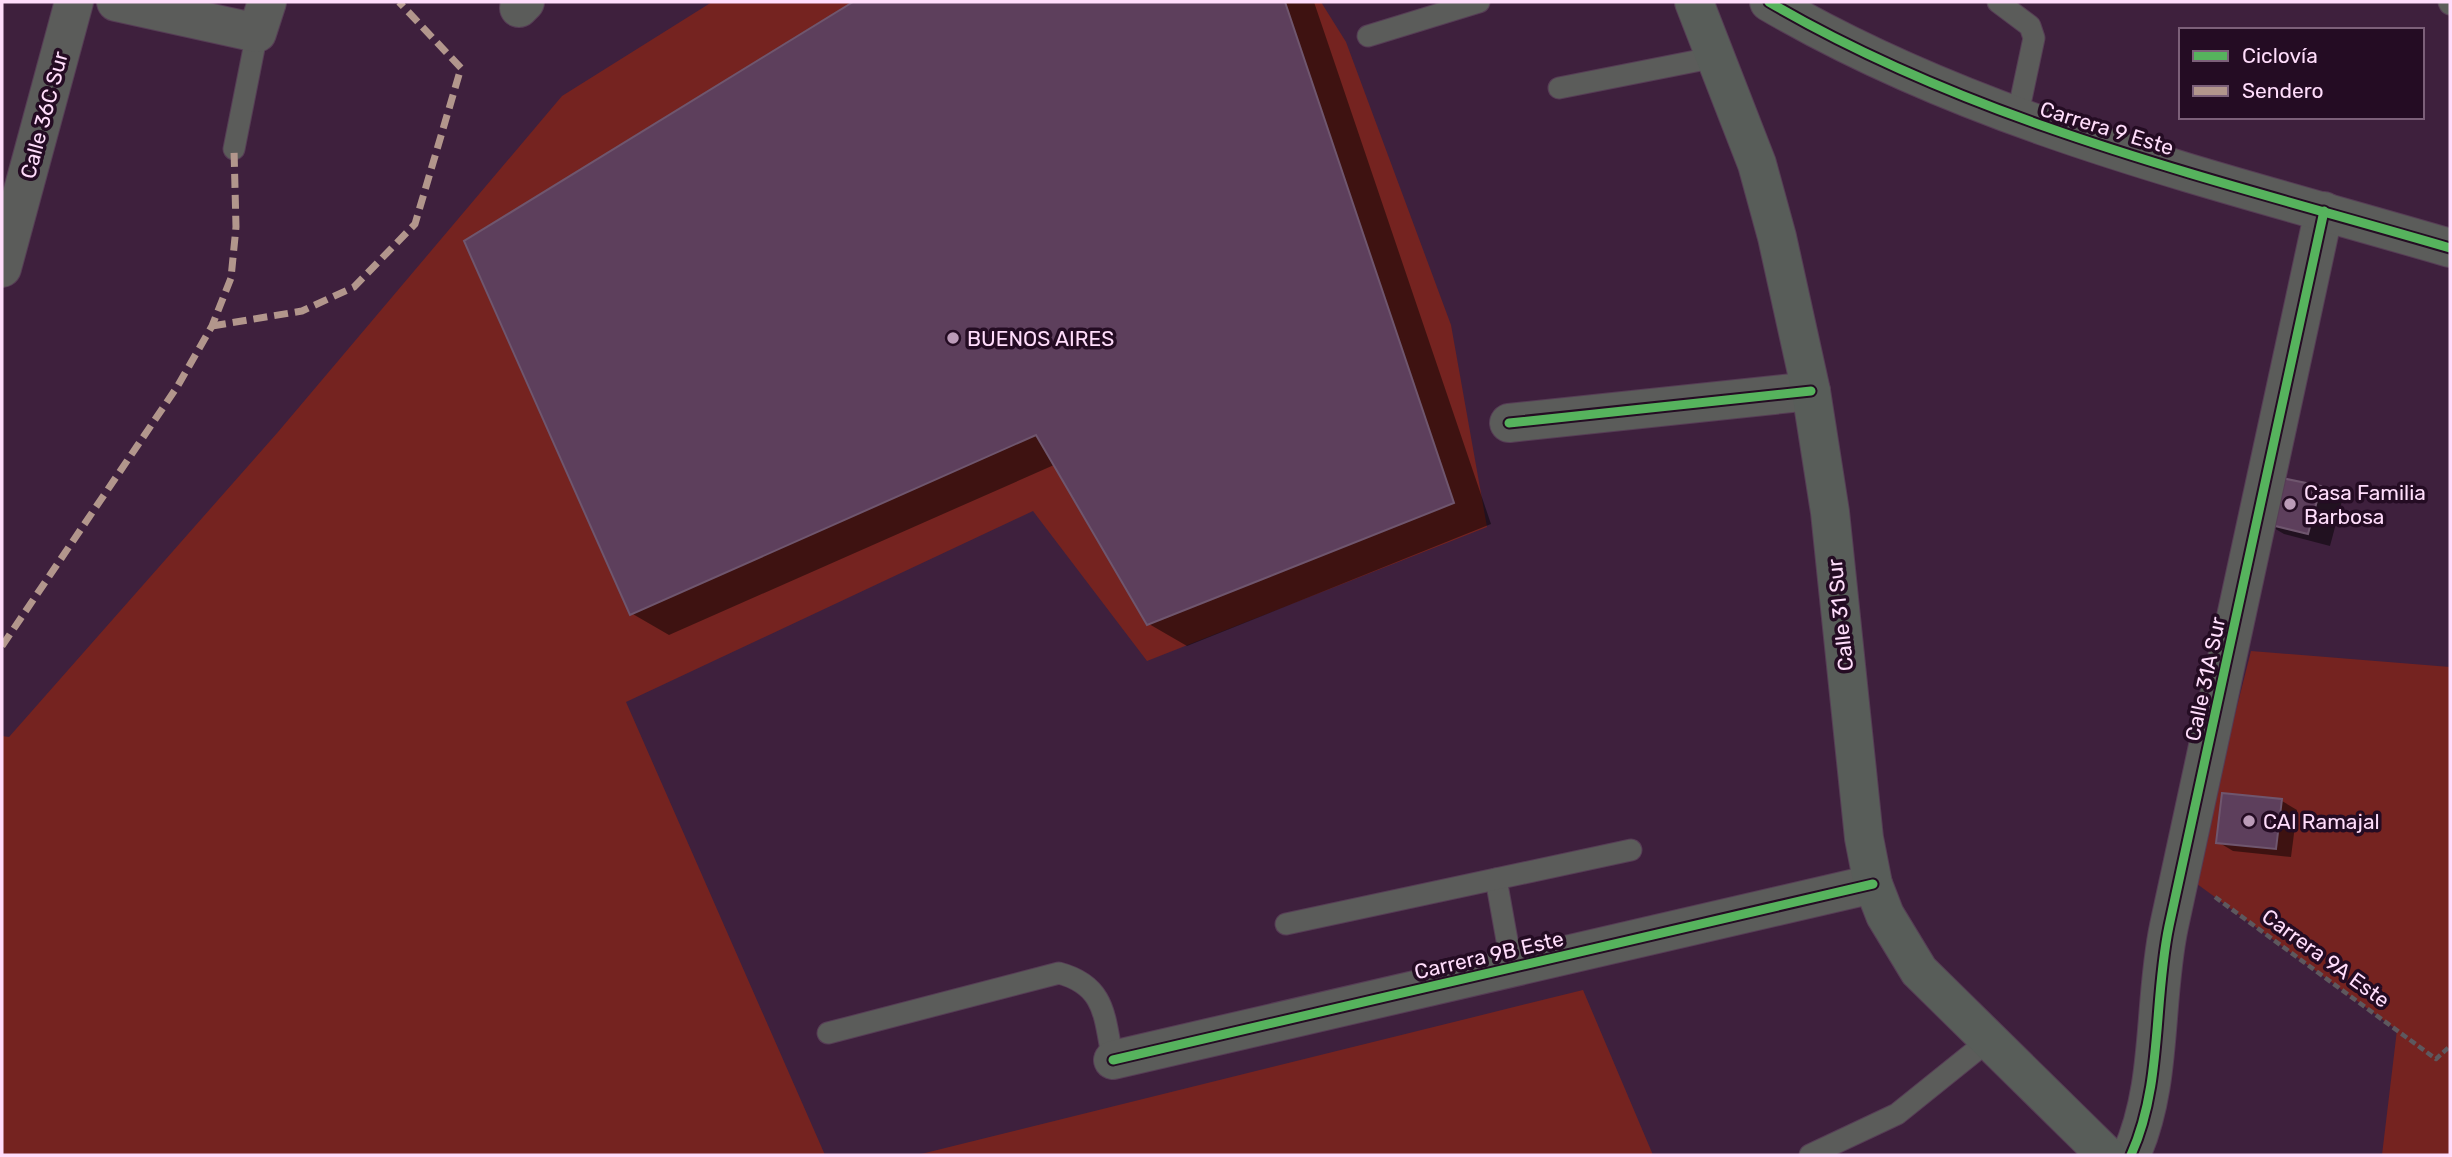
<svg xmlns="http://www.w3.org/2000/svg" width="2452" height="1157" font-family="Rubik,sans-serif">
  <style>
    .green { fill: #752320 }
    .shadow { fill: #0007 }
    .building { fill: #5d3f5c; stroke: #6f566e; stroke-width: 2 }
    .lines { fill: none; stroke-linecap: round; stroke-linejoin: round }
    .service-casing { stroke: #563d55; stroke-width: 23 }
    .minor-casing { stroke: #563d55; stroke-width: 40 }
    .tertiary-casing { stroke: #563d55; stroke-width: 40 }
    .secondary-casing { stroke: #563d55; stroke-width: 40 }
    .path { stroke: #5d585e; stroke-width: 4.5; stroke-dasharray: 7 3.5; stroke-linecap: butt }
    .service { stroke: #5b5c5a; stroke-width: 21 }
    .minor { stroke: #5b5c5a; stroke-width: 38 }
    .tertiary { stroke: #5b5c5a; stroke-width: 38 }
    .secondary { stroke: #585d59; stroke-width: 38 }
    .quiet { stroke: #b2968c; stroke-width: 7; stroke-dasharray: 14 7; stroke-linecap: butt }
    .cycleway-casing { stroke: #240c23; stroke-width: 13 }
    .cycleway { stroke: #56b35d; stroke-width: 9 }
    .poi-dot { fill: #bb9bb8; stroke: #240c23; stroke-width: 2.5 }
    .labels { text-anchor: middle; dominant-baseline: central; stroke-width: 7; stroke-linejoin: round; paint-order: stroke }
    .street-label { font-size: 21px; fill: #ffddfb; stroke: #240c23 }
    .poi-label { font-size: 21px; fill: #ffddfb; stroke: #240c23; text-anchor: start }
  </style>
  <rect width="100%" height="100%" fill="#3e203d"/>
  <g class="green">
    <path d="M712 2H1321L1346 42 1451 325 1487 527 1147 661 1033 511 626 702 825 1155H2V736L9 737 278 432 562 96Z"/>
    <path d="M2251 651 2450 667V1155H2382L2397 1030 2193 881Z"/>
    <path d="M1583 990 1653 1155H917Z"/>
  </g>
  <g class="shadow">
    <path d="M856 2H1314L1491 524 1187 646 1149 624 1054 465 669 635 631 613 466 241Z"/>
    <path d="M2320 488 2342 501 2330 546 2284 534 2262 521Z"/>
    <path d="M2282 801 2297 810 2291 857 2233 851 2218 842Z"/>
  </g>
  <g class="building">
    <path d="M853 2H1285L1454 503 1147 625 1036 435 630 615 464 241Z"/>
    <path d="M2272 476 2321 486 2308 534 2259 522Z"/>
    <path d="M2222 793 2282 799 2276 849 2216 843Z"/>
  </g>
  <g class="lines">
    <defs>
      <g id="service">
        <path d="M1998 2 2030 26 2034 38 2017 118"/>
        <path d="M2449 2 2450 4"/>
        <path d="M1368 36 1479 2"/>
        <path d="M1559 88 1716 57"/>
        <path d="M234 149 257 33"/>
        <path d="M1496 879 1512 968"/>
        <path d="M1286 924 1631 850"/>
        <path d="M828 1033 1059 973C1107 986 1104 1018 1113 1060"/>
        <path d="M1810 1155 1897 1114 1989 1040"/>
      </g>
      <g id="minor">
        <path d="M116 2 257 33 267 2"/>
        <path d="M519 8 525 2"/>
        <path d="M2 268 74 2"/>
        <path d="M1509 423 1811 391"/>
        <path d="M1113 1060 1873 884"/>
        <path d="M2131 1155C2163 1084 2153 1002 2169 926 2220 688 2272 450 2324 211"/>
      </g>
      <path id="tertiary" d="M1769 2C1979 125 2218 180 2450 248"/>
      <path id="secondary" d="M1694 2 1757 164 1777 237 1811 391 1830 512 1864 838 1873 884 1885 915 1919 971 2106 1155"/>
    </defs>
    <use href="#service" class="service-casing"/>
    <use href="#minor" class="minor-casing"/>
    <use href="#tertiary" class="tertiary-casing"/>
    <use href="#secondary" class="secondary-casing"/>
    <path class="path" d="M2215 897 2436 1059 2450 1046"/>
    <use href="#service" class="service"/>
    <use href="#minor" class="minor"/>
    <use href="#tertiary" class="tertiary"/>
    <use href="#secondary" class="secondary"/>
    <g class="quiet">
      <path d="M212 326 302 311 354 287 415 224 461 68 399 2"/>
      <path d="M2 646 177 387 212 326 231 278 236 227 234 149"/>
    </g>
    <defs>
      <g id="cycleway">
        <path d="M1769 2C1979 125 2218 180 2450 248"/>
        <path d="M1509 423 1811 391"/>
        <path d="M1113 1060 1873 884"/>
        <path d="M2131 1155C2163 1084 2153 1002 2169 926 2220 688 2272 450 2324 211"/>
      </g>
    </defs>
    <use href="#cycleway" class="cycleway-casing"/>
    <use href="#cycleway" class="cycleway"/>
  </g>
  <g class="poi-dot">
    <circle cx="953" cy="338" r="7"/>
    <circle cx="2290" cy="504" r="7"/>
    <circle cx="2249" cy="821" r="7"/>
  </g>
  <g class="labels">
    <g class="street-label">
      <text transform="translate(44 115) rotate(-75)">Calle 36C Sur</text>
      <text transform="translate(2107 128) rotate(17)">Carrera 9 Este</text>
      <text transform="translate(1840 615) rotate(-96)">Calle 31 Sur</text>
      <text transform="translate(2205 679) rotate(-78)">Calle 31A Sur</text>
      <text transform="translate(1489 955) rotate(-13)">Carrera 9B Este</text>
      <text transform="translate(2326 958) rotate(36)">Carrera 9A Este</text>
    </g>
    <g class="poi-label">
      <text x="967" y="338">BUENOS AIRES</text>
      <text x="2304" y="492">Casa Familia<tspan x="2304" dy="24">Barbosa</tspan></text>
      <text x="2263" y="821">CAI Ramajal</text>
    </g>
  </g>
  <rect width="2452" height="1157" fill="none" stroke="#ffddfb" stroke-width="7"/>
  <rect x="2179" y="28" width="245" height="91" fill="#240c23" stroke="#7c6079" stroke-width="2"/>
  <rect x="2193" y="51" width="35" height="10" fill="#56b35d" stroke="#7c6079" stroke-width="2"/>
  <text x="2242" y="63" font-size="21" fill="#ffddfb">Ciclovía</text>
  <rect x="2193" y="86" width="35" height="10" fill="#b2968c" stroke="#7c6079" stroke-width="2"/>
  <text x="2242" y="98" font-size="21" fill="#ffddfb">Sendero</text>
</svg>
